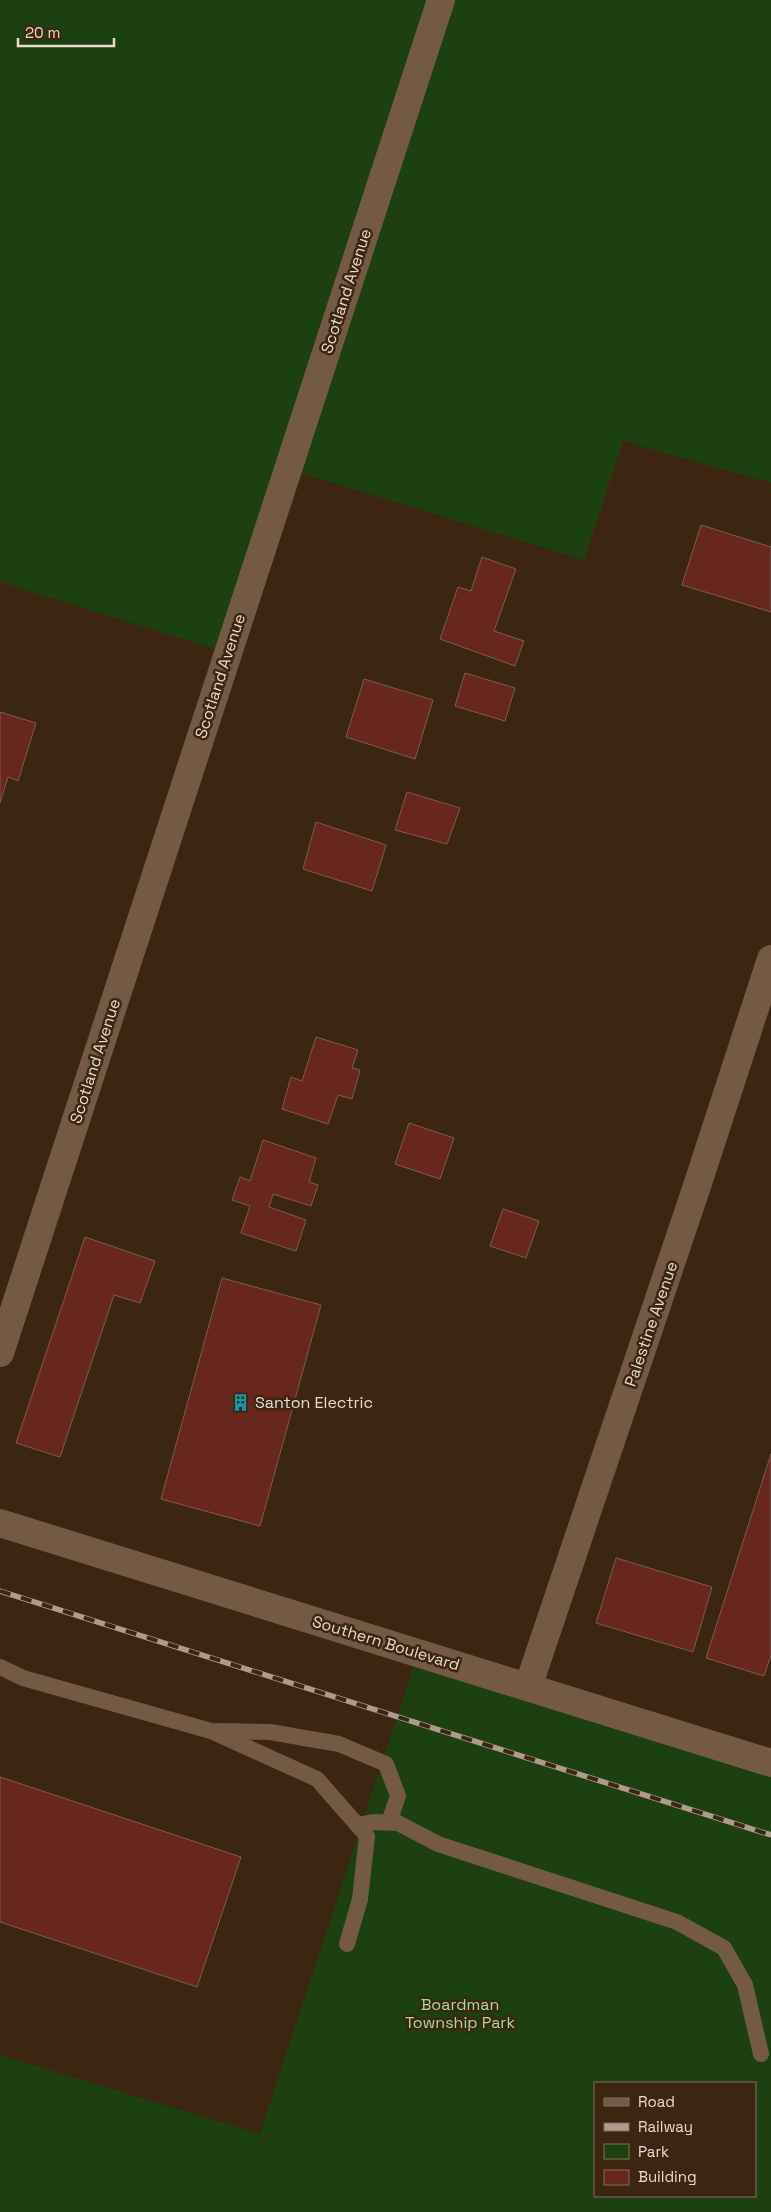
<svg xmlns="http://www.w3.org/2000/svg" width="771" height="2212" font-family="'Space Grotesk',sans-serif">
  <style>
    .green { fill: #1d4010; fill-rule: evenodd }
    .building { fill: #68271c; stroke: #7e5b54 }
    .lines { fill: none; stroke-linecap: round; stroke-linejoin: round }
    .lane { stroke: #745a44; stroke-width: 16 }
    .street { stroke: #745a44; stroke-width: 28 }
    .secondary { stroke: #745a44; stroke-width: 28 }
    .rail-casing { stroke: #ad9c8d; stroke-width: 5.5 }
    .rail { stroke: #3d2611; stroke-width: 4; stroke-dasharray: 11; stroke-linecap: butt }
    .labels { text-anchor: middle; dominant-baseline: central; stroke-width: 5; stroke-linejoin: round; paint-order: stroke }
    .street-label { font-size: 16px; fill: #e9dace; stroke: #3d2611 }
    .poi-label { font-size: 16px; fill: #e9dace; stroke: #3d2611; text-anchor: start }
    .park-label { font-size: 16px; fill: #a0df8d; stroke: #3d2611 }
  </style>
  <rect width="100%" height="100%" fill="#3d2611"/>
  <g class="green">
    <path d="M0 0H771V483L623 441 584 560 288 469 228 653 0 582Z"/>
    <path d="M418 1653 771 1763V2212H0V2055L260 2134ZM595 2083H755V2196H595Z"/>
  </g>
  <g class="building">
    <path d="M701 525 771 547V612L682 585Z"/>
    <path d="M482 557 516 569 494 631 524 641 515 666 440 639 458 587 471 591Z"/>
    <path d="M465 673 515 688 505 721 455 706Z"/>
    <path d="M364 679 433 700 415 759 346 737Z"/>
    <path d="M0 712 36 723 18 781 8 777 0 803Z"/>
    <path d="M407 792 460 808 447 844 395 830Z"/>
    <path d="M316 822 386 845 372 891 303 869Z"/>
    <path d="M316 1037 358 1050 352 1068 360 1070 352 1099 338 1095 328 1124 282 1109 291 1077 302 1081Z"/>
    <path d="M409 1123 454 1138 440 1179 395 1164Z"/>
    <path d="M263 1140 316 1158 309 1182 318 1185 311 1206 273 1194 269 1207 306 1220 296 1251 241 1233 250 1206 232 1200 240 1177 250 1181Z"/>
    <path d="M503 1209 539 1221 526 1258 490 1246Z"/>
    <path d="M85 1237 155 1261 140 1303 114 1295 60 1457 16 1443Z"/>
    <path d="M222 1278 321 1305 260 1526 161 1499Z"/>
    <path d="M771 1454V1655L764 1676 706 1658Z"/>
    <path d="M616 1558 712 1587 693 1652 596 1623Z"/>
    <path d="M0 1777 241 1857 197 1987 0 1922Z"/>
  </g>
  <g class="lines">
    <g class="lane">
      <path d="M0 1667 23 1678 211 1731 317 1779 367 1836 360 1899 347 1944"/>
      <path d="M217 1731 270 1732 339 1744 386 1764 398 1796 389 1822"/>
      <path d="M357 1825 373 1822 398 1823 438 1844 677 1922 724 1948 745 1985 761 2054"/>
    </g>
    <g class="street">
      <path d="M0 1353 441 0"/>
      <path d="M528 1687 697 1186 771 959"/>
    </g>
    <path class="secondary" d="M0 1523 771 1763"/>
    <defs>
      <path id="rail" d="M0 1591 771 1835"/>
    </defs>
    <use href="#rail" class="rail-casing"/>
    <use href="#rail" class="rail"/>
  </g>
  <defs>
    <symbol id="building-bare" viewBox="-9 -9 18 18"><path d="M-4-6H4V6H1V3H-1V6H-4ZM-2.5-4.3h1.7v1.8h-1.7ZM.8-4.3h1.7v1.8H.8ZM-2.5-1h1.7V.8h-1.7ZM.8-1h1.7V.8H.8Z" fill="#0f9aa8" stroke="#3d2611" stroke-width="2.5" paint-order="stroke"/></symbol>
  </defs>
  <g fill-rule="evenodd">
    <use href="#building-bare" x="228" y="1390" width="25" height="25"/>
  </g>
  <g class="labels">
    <g class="street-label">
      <text transform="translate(346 291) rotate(-72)">Scotland Avenue</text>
      <text transform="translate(220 676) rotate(-72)">Scotland Avenue</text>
      <text transform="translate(95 1061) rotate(-72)">Scotland Avenue</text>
      <text transform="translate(651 1324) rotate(-71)">Palestine Avenue</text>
      <text transform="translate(386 1643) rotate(17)">Southern Boulevard</text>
    </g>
    <g class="poi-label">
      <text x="255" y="1402">Santon Electric</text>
    </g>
    <g class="park-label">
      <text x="460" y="2004">Boardman<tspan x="460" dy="18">Township Park</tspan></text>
    </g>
  </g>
  <rect x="594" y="2082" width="162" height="115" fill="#3d2611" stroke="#826e5d"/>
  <rect x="604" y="2098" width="25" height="8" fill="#745a44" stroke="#826e5d"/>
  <text x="638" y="2107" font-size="15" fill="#e9dace">Road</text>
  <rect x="604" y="2123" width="25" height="8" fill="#ad9c8d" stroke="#826e5d"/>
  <text x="638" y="2132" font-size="15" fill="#e9dace">Railway</text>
  <rect x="604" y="2144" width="25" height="15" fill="#1d4010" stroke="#826e5d"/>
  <text x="638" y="2157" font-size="15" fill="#e9dace">Park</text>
  <rect x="604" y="2170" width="25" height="15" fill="#68271c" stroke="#826e5d"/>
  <text x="638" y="2182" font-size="15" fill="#e9dace">Building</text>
  <path d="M18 38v8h96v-8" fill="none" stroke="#e9dace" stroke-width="2.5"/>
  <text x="25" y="38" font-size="15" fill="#e9dace" stroke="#3d2611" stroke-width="4" paint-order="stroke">20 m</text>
</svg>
